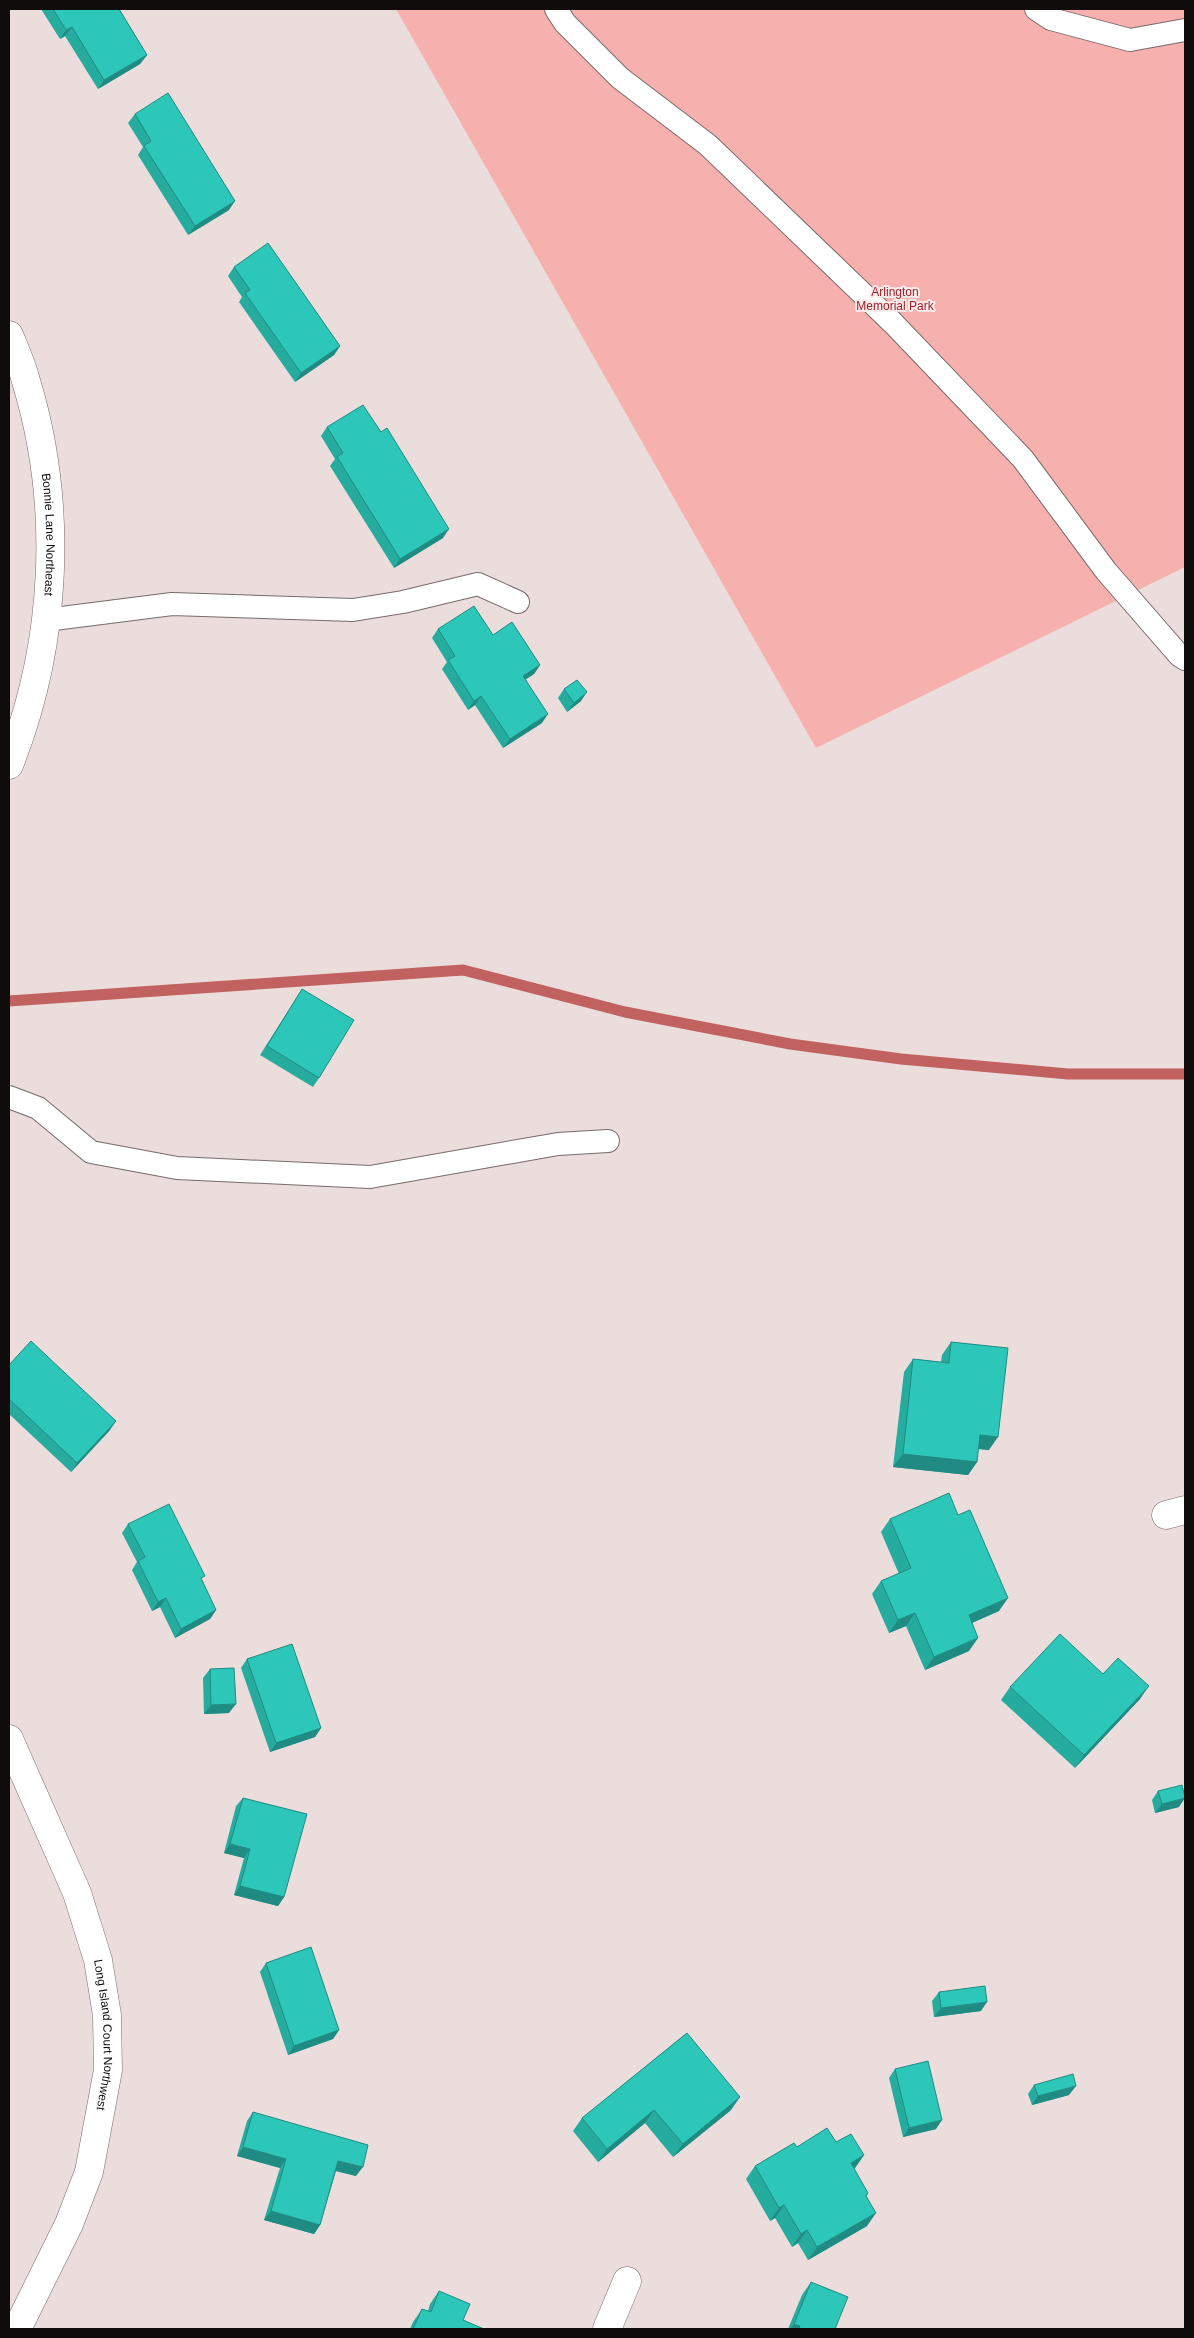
<svg xmlns="http://www.w3.org/2000/svg" width="1194" height="2338" font-family="Arial,sans-serif">
  <style>
    .green { fill: #f6b1ae }
    .lines { fill: none; stroke-linecap: round; stroke-linejoin: round }
    .stream { stroke: #c26260; stroke-width: 11 }
    .lane-casing { stroke: #776b6a; stroke-width: 24 }
    .street-casing { stroke: #776b6a; stroke-width: 29 }
    .lane { stroke: #fff; stroke-width: 22 }
    .street { stroke: #fff; stroke-width: 28 }
    .wall { fill: #26ab9f }
    .shaded-wall { fill: #1f8b82 }
    .building { fill: #2cc7b9; stroke: #1f8b82 }
    .labels { text-anchor: middle; dominant-baseline: central; stroke-width: 4; stroke-linejoin: round; paint-order: stroke }
    .park-label { font-size: 12px; fill: #99232b; stroke: #f8eae9 }
    .street-label { font-size: 12px; fill: #100c0c; stroke: #f8eae9 }
  </style>
  <rect width="100%" height="100%" fill="#eadddc"/>
  <path class="green" d="M396 9H1185V567L816 748Z"/>
  <g class="lines">
    <path class="stream" d="M9 1001 463 970 625 1012 790 1044 901 1059 1068 1074H1185"/>
    <defs>
      <g id="lane">
        <path d="M556 9 565 23 620 78 708 145 893 323 1023 459 1106 571 1179 655 1185 659"/>
        <path d="M1036 9 1051 19 1130 40 1185 30"/>
        <path d="M46 620 172 604 353 610 403 602 478 584 518 602"/>
        <path d="M9 1097 38 1108 91 1152 177 1168 370 1177 558 1144 608 1141"/>
      </g>
      <g id="street">
        <path id="s1" d="M9 335C15 350 22 365 26 381 64 506 57 644 9 765"/>
        <path d="M1166 1515 1185 1510"/>
        <path id="s2" d="M9 1739 77 1893 98 1960 107 2015 108 2070 89 2172 69 2224 17 2329"/>
        <path d="M607 2329 627 2281"/>
      </g>
    </defs>
    <use href="#lane" class="lane-casing"/>
    <use href="#street" class="street-casing"/>
    <use href="#lane" class="lane"/>
    <use href="#street" class="street"/>
  </g>
  <g class="wall">
    <path d="M41 9H119L147 55 140 64 98 89 65 36 60 39Z"/>
    <path d="M135 114 229 210 188 235 138 155 143 147 128 123Z"/>
    <path d="M234 267 340 346 334 355 295 382 239 302 242 297 228 276Z"/>
    <path d="M327 427 443 538 394 568 330 466 335 459 321 436Z"/>
    <path d="M438 629 493 635 540 665 534 674 526 679 542 723 503 748 475 705 468 710 442 669 447 662 432 638Z"/>
    <path d="M564 689 581 701 567 712 558 698Z"/>
    <path d="M302 989 319 1078 313 1087 260 1055Z"/>
    <path d="M951 1342 989 1450 978 1449 977 1462 968 1475 893 1467 904 1372 913 1359 941 1362 942 1355Z"/>
    <path d="M9 1365 110 1430 71 1472 9 1414Z"/>
    <path d="M890 1519 999 1611 972 1623 969 1651 925 1670 906 1626 889 1633 872 1594 881 1581 899 1574 881 1532Z"/>
    <path d="M128 1524 202 1581 216 1610 210 1619 175 1638 160 1607 152 1611 132 1570 137 1562 122 1533Z"/>
    <path d="M247 1659 321 1728 315 1737 270 1752 241 1668Z"/>
    <path d="M210 1669 229 1713 204 1714 203 1678Z"/>
    <path d="M1010 1687 1140 1699 1075 1768 1001 1700Z"/>
    <path d="M1158 1791 1179 1807 1155 1813 1152 1800Z"/>
    <path d="M243 1798 284 1897 278 1906 234 1895 244 1858 224 1853 236 1806Z"/>
    <path d="M266 1963 339 2030 333 2039 288 2055 260 1972Z"/>
    <path d="M939 1992 981 2011 934 2017 932 2001Z"/>
    <path d="M687 2033 731 2110 673 2157 645 2123 598 2162 573 2131 582 2118Z"/>
    <path d="M895 2069 936 2129 903 2137 889 2078Z"/>
    <path d="M1034 2085 1069 2095 1032 2105 1028 2094Z"/>
    <path d="M253 2112 356 2176 336 2171 320 2225 314 2234 264 2220 280 2168 237 2156 247 2121Z"/>
    <path d="M836 2142 864 2155 854 2169 866 2196 867 2226 808 2260 798 2243 792 2247 775 2218 770 2221 746 2179 755 2166 797 2147Z"/>
    <path d="M811 2282 835 2329H788L802 2295Z"/>
    <path d="M439 2291 463 2320 484 2329H410L413 2322 422 2309 428 2311 430 2304Z"/>
  </g>
  <g class="shaded-wall">
    <path d="M72 27 65 36 60 39 66 30Z"/>
    <path d="M147 55 140 64 98 89 104 80Z"/>
    <path d="M235 201 229 210 188 235 195 226Z"/>
    <path d="M340 346 334 355 295 382 301 373Z"/>
    <path d="M449 529 443 538 394 568 400 559Z"/>
    <path d="M540 665 534 674 517 685 523 676Z"/>
    <path d="M587 692 581 701 567 712 574 703Z"/>
    <path d="M481 696 475 705 468 710 474 701Z"/>
    <path d="M548 714 542 723 503 748 510 739Z"/>
    <path d="M116 1421 110 1430 71 1472 77 1463Z"/>
    <path d="M980 1435 998 1437 989 1450 971 1448Z"/>
    <path d="M903 1454 977 1462 968 1475 893 1467Z"/>
    <path d="M166 1598 160 1607 152 1611 158 1602Z"/>
    <path d="M1008 1598 999 1611 960 1628 969 1615Z"/>
    <path d="M216 1610 210 1619 175 1638 181 1629Z"/>
    <path d="M915 1613 906 1626 889 1633 898 1620Z"/>
    <path d="M978 1638 969 1651 925 1670 934 1657Z"/>
    <path d="M1149 1686 1140 1699 1075 1768 1084 1755Z"/>
    <path d="M236 1704 229 1713 204 1714 211 1705Z"/>
    <path d="M321 1728 315 1737 270 1752 276 1743Z"/>
    <path d="M1185 1798 1179 1807 1155 1813 1162 1804Z"/>
    <path d="M230 1844 250 1849 244 1858 224 1853Z"/>
    <path d="M240 1886 284 1897 278 1906 234 1895Z"/>
    <path d="M987 2002 981 2011 934 2017 941 2008Z"/>
    <path d="M339 2030 333 2039 288 2055 294 2046Z"/>
    <path d="M1076 2086 1069 2095 1032 2105 1038 2096Z"/>
    <path d="M740 2097 731 2110 673 2157 683 2144Z"/>
    <path d="M654 2110 645 2123 598 2162 607 2149Z"/>
    <path d="M942 2120 936 2129 903 2137 909 2128Z"/>
    <path d="M243 2147 286 2159 280 2168 237 2156Z"/>
    <path d="M864 2155 855 2168 842 2176 851 2163Z"/>
    <path d="M338 2161 363 2167 356 2176 332 2170Z"/>
    <path d="M784 2205 775 2218 770 2221 779 2208Z"/>
    <path d="M271 2211 320 2225 314 2234 264 2220Z"/>
    <path d="M876 2213 867 2226 808 2260 817 2247Z"/>
    <path d="M807 2230 798 2243 792 2247 801 2234Z"/>
    <path d="M794 2324 800 2326 798 2329H790Z"/>
  </g>
  <g class="building">
    <path d="M53 9H119L147 55 104 80 72 27 66 30Z"/>
    <path d="M168 93 235 201 195 226 144 146 151 141 135 114Z"/>
    <path d="M268 243 340 346 301 373 245 293 250 290 234 267Z"/>
    <path d="M363 405 381 432 387 428 449 529 400 559 337 457 343 453 327 427Z"/>
    <path d="M474 606 493 635 512 622 540 665 523 676 548 714 510 739 481 696 474 701 448 660 455 656 438 629Z"/>
    <path d="M577 680 587 692 574 703 564 689Z"/>
    <path d="M302 989 354 1020 319 1078 267 1046Z"/>
    <path d="M31 1341 116 1421 77 1463 9 1399V1365Z"/>
    <path d="M951 1342 1008 1348 998 1437 980 1435 977 1462 903 1454 913 1359 949 1363Z"/>
    <path d="M949 1493 958 1515 970 1510 1008 1598 969 1615 978 1638 934 1657 915 1613 898 1620 881 1581 911 1568 890 1519Z"/>
    <path d="M169 1504 205 1576 201 1578 216 1610 181 1629 166 1598 158 1602 138 1561 145 1557 128 1524Z"/>
    <path d="M1060 1634 1103 1674 1118 1658 1149 1686 1084 1755 1010 1687Z"/>
    <path d="M292 1644 321 1728 276 1743 247 1659Z"/>
    <path d="M234 1668 236 1704 211 1705 210 1669Z"/>
    <path d="M1182 1785 1185 1798 1162 1804 1158 1791Z"/>
    <path d="M243 1798 307 1814 284 1897 240 1886 250 1849 230 1844Z"/>
    <path d="M311 1947 339 2030 294 2046 266 1963Z"/>
    <path d="M985 1986 987 2002 941 2008 939 1992Z"/>
    <path d="M687 2033 740 2097 683 2144 654 2110 607 2149 582 2118Z"/>
    <path d="M928 2061 942 2120 909 2128 895 2069Z"/>
    <path d="M1073 2074 1076 2086 1038 2096 1034 2085Z"/>
    <path d="M253 2112 368 2145 363 2167 338 2161 320 2225 271 2211 286 2159 243 2147Z"/>
    <path d="M827 2128 836 2142 851 2134 864 2155 851 2163 868 2193 866 2196 876 2213 817 2247 807 2230 801 2234 784 2205 779 2208 755 2166 794 2143 797 2147Z"/>
    <path d="M811 2282 848 2297 835 2329H799L800 2326 794 2324Z"/>
    <path d="M439 2291 470 2304 463 2320 484 2329H413L422 2309 431 2312Z"/>
  </g>
  <g class="labels">
    <g class="park-label">
      <text x="895" y="292">Arlington<tspan x="895" dy="14">Memorial Park</tspan></text>
    </g>
    <g class="street-label">
      <text stroke="none"><textPath href="#s1" startOffset="205">Bonnie Lane Northeast</textPath></text>
      <text stroke="none"><textPath href="#s2" startOffset="314">Long Island Court Northwest</textPath></text>
    </g>
  </g>
  <rect width="1194" height="2338" fill="none" stroke="#100c0c" stroke-width="20"/>
</svg>
